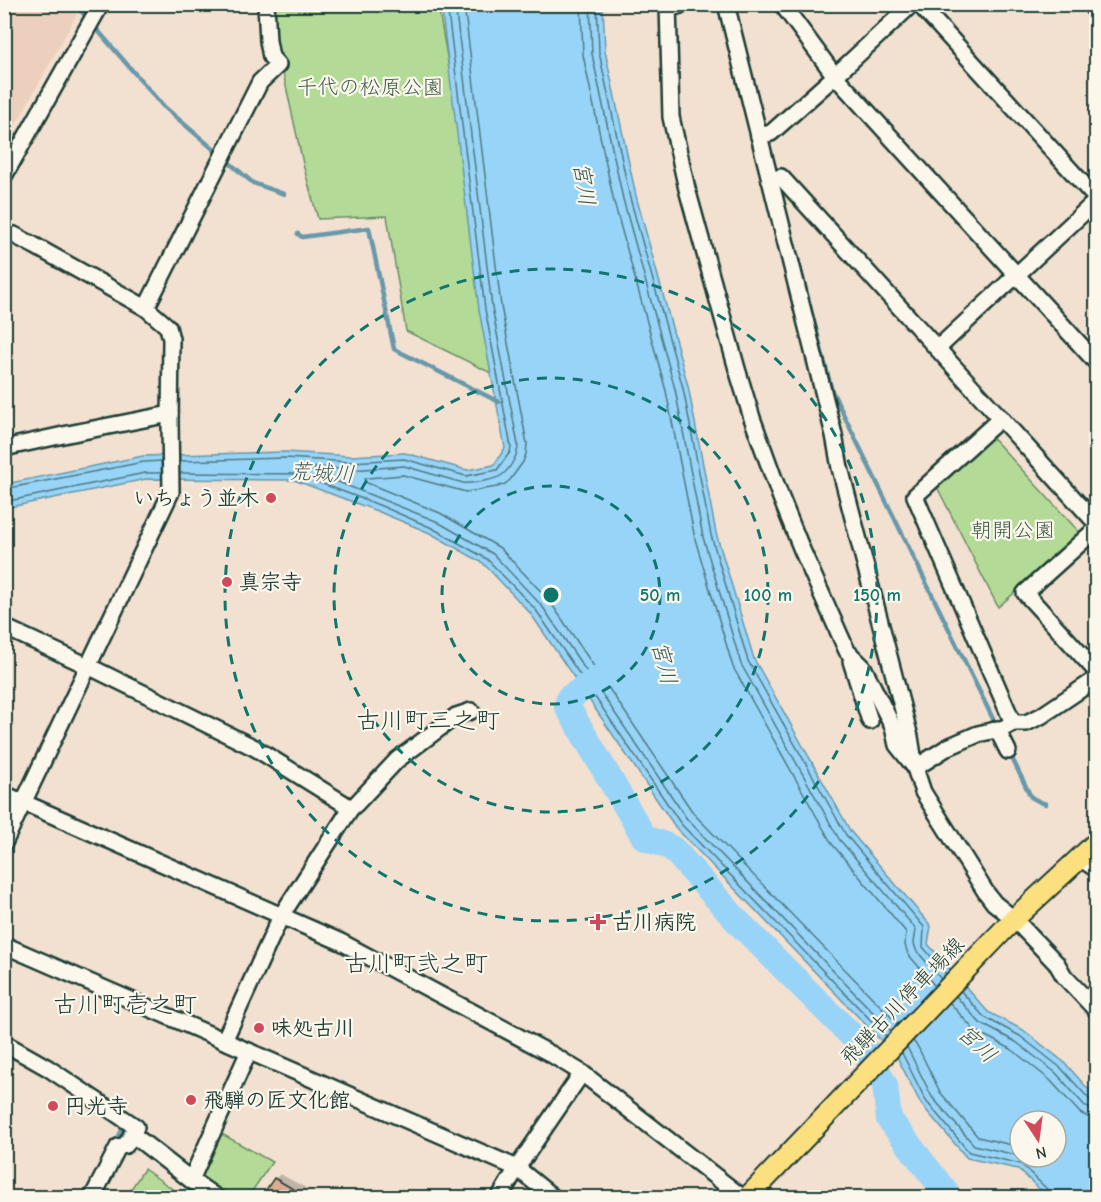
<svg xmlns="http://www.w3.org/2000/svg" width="1101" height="1202" font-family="'Comic Neue','Klee One',sans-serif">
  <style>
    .built { fill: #ecd0bd }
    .green { fill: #b3db97; stroke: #698c66; stroke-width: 1.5 }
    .water { fill: #97d4f8; stroke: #6798aa; stroke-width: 1.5; fill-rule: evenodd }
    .shadow { fill: #0003 }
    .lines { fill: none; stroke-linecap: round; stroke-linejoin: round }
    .shore { stroke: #4f7982; stroke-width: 1.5 }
    .stream { stroke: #6798aa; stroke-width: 4.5 }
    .river { stroke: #97d4f8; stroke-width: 26 }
    .building { fill: #ddab90; stroke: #1f3d34; stroke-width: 1.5 }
    .minor-casing { stroke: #1f3d34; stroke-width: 20 }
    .major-casing { stroke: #1f3d34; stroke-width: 24 }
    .highway-casing { stroke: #1f3d34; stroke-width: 27 }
    .minor { stroke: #fbf7ec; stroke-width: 15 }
    .major { stroke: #fce080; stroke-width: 20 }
    .highway { stroke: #fce080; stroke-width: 22 }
    .ring { fill: none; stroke: #0f766e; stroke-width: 3; stroke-dasharray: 10 8 }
    .poi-dot { fill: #d1495b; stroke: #fbf7ec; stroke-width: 2 }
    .labels { text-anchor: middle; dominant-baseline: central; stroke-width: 4.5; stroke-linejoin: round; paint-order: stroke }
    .park-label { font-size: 21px; fill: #3d5d48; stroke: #fbf7ec }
    .poi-label { font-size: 21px; font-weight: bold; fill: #1f3d34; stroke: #fbf7ec; text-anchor: start }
    .street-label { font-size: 21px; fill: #1f3d34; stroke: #fbf7ec }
    .water-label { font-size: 22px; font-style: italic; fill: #375b5b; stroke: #fbf7ec }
    .quarter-label { font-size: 24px; fill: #1f3d34; stroke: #fbf7ec }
    .centre { fill: #0f766e; stroke: #fbf7ec; stroke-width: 3 }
    .ring-label { font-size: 18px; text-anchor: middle; font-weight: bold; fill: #0f766e; stroke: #fbf7ec; stroke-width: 4.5; stroke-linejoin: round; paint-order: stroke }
  </style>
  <rect width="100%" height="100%" fill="#f2e0d0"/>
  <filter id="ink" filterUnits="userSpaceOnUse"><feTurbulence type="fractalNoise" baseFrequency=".0167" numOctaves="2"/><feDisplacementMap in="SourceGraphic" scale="12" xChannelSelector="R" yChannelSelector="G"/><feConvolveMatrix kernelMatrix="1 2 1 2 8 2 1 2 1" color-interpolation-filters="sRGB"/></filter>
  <g filter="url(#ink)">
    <path class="built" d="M5 4 82 5 5 144 4 5Z"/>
    <g class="green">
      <path d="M270 5H438L503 379 406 331 387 216 318 219 304 168 271 18Z"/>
      <path d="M989 434 1082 535 998 607 935 483Z"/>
      <path d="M220 1133 272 1162 248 1197H230L200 1177Z"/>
      <path d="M144 1169 184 1197H133L131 1189Z"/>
    </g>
    <path class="water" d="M441 5H603L605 51 636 196 688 386 716 533 754 659 851 832 931 926 928 944 988 1012 1023 1030 1065 1063 1096 1098V1197H1048L1018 1169 967 1158 921 1104 897 1057 676 828 531 614 483 563 430 533 377 511 294 480 146 479 5 508V484L143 456 285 452 351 456 405 453 467 470 494 465 505 448 479 310ZM1020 1121H1056V1157H1020Z"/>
    <path class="shadow" d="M280 1174 306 1188 300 1198H263L275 1179Z"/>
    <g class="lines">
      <g class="shore">
        <path d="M455 4 492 307 518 445C518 455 510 469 502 475 495 480 471 484 463 483L404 466 351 470 316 467 314 469 313 472 436 521 493 554 542 606 687 819 891 1031"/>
        <path d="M464 4 501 306 527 444 526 454 523 462 510 480 505 484 497 487 466 492 403 475 368 478 365 479V482L440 513 500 548 549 600 694 814 898 1024"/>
        <path d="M581 4 583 55 614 202 666 391 695 539 733 667 832 844 906 932 905 945 908 954 935 986"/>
        <path d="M590 4 592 54 623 199 675 389 703 537 741 664 839 839 916 929 914 943 916 950 941 979"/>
        <path d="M597 4 599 52 630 198 683 388 711 535 748 661 846 835 924 927 923 947 946 974"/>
        <path d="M180 461 285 458 351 462 404 459 466 476 497 470 510 452 511 447 485 309 447 4"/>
        <path d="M180 473 296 474 379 505 432 528 487 559 536 610 681 824 886 1036"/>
        <path d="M4 489 144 462 162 461"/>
        <path d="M4 502 145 473H162"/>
        <path d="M961 991 984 1017 1020 1036 1061 1068 1090 1100 1096 1102"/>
        <path d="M956 996 980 1023 1016 1042 1056 1073 1085 1106 1090 1109H1096"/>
        <path d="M950 1003 974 1030 1011 1049 1050 1080 1080 1113 1088 1117 1096 1118"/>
        <path d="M913 1041 918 1047 940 1092 978 1137 1020 1147"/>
        <path d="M907 1047 932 1097 974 1145 1020 1156"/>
        <path d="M902 1053 926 1101 969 1152 1021 1164 1049 1191 1051 1198"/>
      </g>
      <g class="stream">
        <path d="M70 4 82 12 162 105 253 183 284 194"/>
        <path d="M789 225 832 391 995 723"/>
        <path d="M298 234 302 237 369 228 394 349 499 402"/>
        <path d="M1010 754 1031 797 1040 802 1046 804"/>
        <path d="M115 1144 126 1122"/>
      </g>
      <path class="river" d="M612 670 569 698 567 706 644 837C656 844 663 842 674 850L739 923 862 1046 869 1055 885 1085 889 1119 950 1198"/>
    </g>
    <path class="building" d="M274 1178 307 1197H261Z"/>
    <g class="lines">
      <defs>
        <g id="minor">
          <path d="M668 4 671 117 687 189 737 369 752 418 781 498 802 550 847 651 863 667 893 727 897 745 913 765"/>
          <path d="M726 4 834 435 840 468 910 737 915 768 923 792 985 891 994 903 1014 919 1057 964 1064 976 1096 1010"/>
          <path d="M782 4 835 76 1096 362"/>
          <path d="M919 4 1096 198"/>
          <path d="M668 9 684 4"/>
          <path d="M759 136 771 133 835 76 912 4"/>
          <path d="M4 176 101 4"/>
          <path d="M770 180 781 177 1096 523"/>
          <path d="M4 234 14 235 35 246 146 308"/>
          <path d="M938 348 1096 201"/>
          <path d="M1001 418 915 496 1013 723"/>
          <path d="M4 448 68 434 170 414"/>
          <path d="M1096 529 1025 593 1096 671"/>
          <path d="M4 627 88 666 255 748 351 808"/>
          <path d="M851 661 870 721"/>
          <path d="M997 729 1008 751"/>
          <path d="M915 768 948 747 978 734 1004 728 1013 723H1026L1041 716 1096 679"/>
          <path d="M4 794 341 942 551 1054 582 1073 743 1198"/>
          <path d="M4 843 171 492 170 422 171 339 168 327 146 308 260 82 278 65 271 57 268 41 266 4"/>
          <path d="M1080 858 1096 869"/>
          <path d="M4 945 517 1168 554 1198"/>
          <path d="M224 1041 281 916 351 808 356 804 397 760 456 716 471 711"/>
          <path d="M4 1043 48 1068 136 1127 126 1145 118 1147 92 1198"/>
          <path d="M132 1134 191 1180 217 1198"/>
          <path d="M191 1180 249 1051"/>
          <path d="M499 1198 517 1168 582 1073"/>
        </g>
        <path id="major" d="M747 1198 1014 919 1096 843"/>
        <path id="highway" d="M1095 4 1096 6"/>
      </defs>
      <use href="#minor" class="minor-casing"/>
      <use href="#major" class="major-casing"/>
      <use href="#highway" class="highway-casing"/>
      <use href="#minor" class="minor"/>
      <use href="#major" class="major"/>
      <use href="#highway" class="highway"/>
    </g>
  </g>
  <g class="ring">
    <circle cx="551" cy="595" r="109"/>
    <circle cx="551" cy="595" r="217"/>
    <circle cx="551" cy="595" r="326"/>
  </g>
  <g class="poi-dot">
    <circle cx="271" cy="498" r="6"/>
    <circle cx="227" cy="582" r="6"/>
    <path d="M595 913h6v6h6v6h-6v6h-6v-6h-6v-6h6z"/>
    <circle cx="259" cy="1028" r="6"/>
    <circle cx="191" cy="1100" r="6"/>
    <circle cx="53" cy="1106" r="6"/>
  </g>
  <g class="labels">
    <g class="park-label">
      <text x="370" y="87">千代の松原公園</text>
      <text x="1013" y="530">朝開公園</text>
    </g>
    <g class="poi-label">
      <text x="259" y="498" text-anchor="end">いちょう並木</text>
      <text x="239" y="582">真宗寺</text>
      <text x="612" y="922">古川病院</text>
      <text x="271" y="1028">味処古川</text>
      <text x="203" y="1100">飛騨の匠文化館</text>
      <text x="65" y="1106">円光寺</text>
    </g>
    <g class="street-label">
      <text transform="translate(902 1001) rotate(-46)">飛騨古川停車場線</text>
    </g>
    <g class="water-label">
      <text transform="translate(584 184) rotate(81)">宮川</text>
      <text transform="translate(322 473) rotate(3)">荒城川</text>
      <text transform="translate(664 663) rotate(76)">宮川</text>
      <text transform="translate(977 1044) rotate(43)">宮川</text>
    </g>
    <g class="quarter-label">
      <text x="428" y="720">古川町三之町</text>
      <text x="416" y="963">古川町弐之町</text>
      <text x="125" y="1004">古川町壱之町</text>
    </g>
  </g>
  <circle cx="551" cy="595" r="9" class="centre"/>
  <g class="ring-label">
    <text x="660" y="601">50 m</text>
    <text x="768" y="601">100 m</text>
    <text x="877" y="601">150 m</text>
  </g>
  <rect width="1101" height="1202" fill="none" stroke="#fbf7ec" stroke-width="24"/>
  <rect x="12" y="12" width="1077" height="1178" fill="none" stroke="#1f3d34" stroke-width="2" filter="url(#ink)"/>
  <g transform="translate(1038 1139) rotate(167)"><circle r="28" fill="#fbf7ec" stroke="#a3ada2" stroke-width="1.5"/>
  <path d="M0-4.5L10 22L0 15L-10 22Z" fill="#d1495b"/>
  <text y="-9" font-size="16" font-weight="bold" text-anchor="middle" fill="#1f3d34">N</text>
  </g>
</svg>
